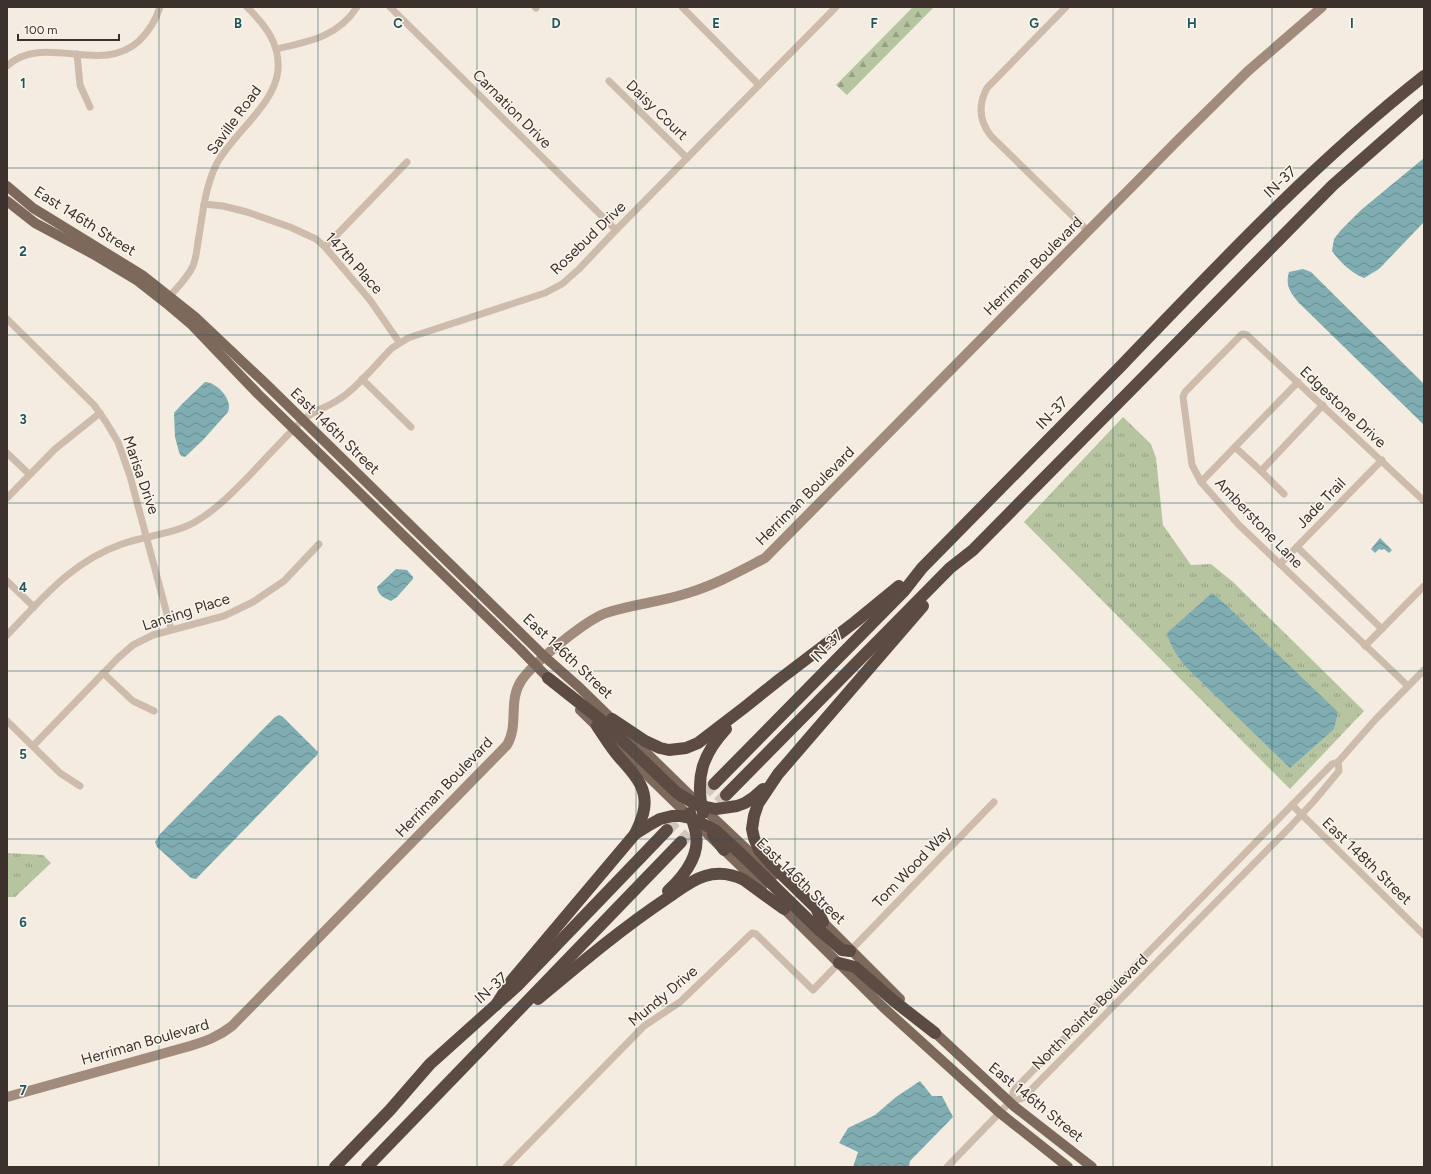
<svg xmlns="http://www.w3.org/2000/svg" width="1431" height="1174" font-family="Figtree,sans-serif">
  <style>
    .grass { fill: url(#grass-tufts) }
    .forest { fill: url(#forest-firs) }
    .water { fill: url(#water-waves) }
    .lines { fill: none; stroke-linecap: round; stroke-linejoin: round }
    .highway-tunnel { stroke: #cfc6bc; stroke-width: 12; stroke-dasharray: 12 6; stroke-linecap: butt }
    .street { stroke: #cdbcac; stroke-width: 7 }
    .secondary { stroke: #a18b7d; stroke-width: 10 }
    .primary { stroke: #7d685c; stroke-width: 10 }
    .highway { stroke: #5c4b42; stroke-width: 12 }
    .grid { fill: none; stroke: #1f565d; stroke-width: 1; stroke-opacity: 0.55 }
    .labels { text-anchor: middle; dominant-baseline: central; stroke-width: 3; stroke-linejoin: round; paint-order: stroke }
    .street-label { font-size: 15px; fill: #3b302b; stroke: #fbf5ed }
    .grid-label { font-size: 13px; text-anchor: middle; font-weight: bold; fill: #1f565d; stroke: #fbf5ed; stroke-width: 3; stroke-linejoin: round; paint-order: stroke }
  </style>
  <defs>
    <pattern id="grass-tufts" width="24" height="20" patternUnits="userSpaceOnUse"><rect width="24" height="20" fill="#b6c4a0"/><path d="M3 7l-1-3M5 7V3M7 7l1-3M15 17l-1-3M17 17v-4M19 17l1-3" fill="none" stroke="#95a083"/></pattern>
    <pattern id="forest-firs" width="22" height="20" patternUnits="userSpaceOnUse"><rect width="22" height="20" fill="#b6c4a0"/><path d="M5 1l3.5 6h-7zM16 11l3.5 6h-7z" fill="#95a083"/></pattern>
    <pattern id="water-waves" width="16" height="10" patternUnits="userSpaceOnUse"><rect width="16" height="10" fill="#7fadb2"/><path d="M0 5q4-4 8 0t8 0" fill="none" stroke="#698d91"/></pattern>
  </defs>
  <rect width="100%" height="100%" fill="#f4ece0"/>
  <g class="grass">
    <path d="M1123 417 1151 444 1156 458 1163 525 1191 565 1211 564 1233 582 1364 711 1290 789 1024 522Z"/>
    <path d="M7 853 43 855 51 863 15 897H7Z"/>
  </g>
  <path class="forest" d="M913 7H934L847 95 836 85Z"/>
  <g class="water">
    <path d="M1424 158V222L1379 269 1364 278C1351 273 1340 262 1332 251L1334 239 1341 230 1361 210Z"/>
    <path d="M1303 269 1311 272 1424 384V425L1298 302C1290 292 1285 285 1289 272Z"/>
    <path d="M205 382C218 383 233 400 228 412L203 440 185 457 181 456 179 452 175 437 174 413 182 404Z"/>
    <path d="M1380 538 1392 550 1389 553 1384 549 1382 550 1379 549 1375 553 1371 549Z"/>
    <path d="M396 569 407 570 413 577V579L397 597 391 601C384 598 378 595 377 587Z"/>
    <path d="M1212 593 1225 604 1338 712 1334 729 1290 768 1185 666C1177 655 1170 646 1167 633Z"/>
    <path d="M279 715 283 717 318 752 317 755 196 879 191 878 157 847 155 842 161 833 275 717Z"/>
    <path d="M920 1081 932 1096H942L953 1117 910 1161 909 1167H853L858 1152 839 1143 848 1128 875 1115 896 1097Z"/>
  </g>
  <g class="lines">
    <g class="highway-tunnel">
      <path d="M667 830 714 784"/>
      <path d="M681 842 726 795"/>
    </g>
    <g class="street">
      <path d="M390 7 616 230"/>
      <path d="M535 7 536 8"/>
      <path d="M682 7 759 85"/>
      <path d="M1066 7 987 88C978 105 979 121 991 136L1088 231"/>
      <path d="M276 49C308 42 338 37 357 7"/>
      <path d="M77 54 80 85 90 107"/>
      <path d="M7 66C43 32 101 76 139 41 149 31 156 20 160 7"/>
      <path d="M609 81 687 158"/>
      <path d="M204 204 223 206 247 212 290 227 316 239 325 247 370 300 399 342"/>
      <path d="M325 247 407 162"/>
      <path d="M169 297C178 287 188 277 193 266 197 256 197 246 199 236 203 212 205 188 216 165 232 134 275 105 278 70 280 43 265 25 247 7"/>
      <path d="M7 319 94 405 106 422 118 442 130 476 171 629"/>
      <path d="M362 379 411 427"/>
      <path d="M1235 447 1261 471 1323 405"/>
      <path d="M7 453 29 474"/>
      <path d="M1261 471 1284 494"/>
      <path d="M1201 482 1298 382"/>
      <path d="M7 498 55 449 100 413"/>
      <path d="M1297 547 1382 629"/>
      <path d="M1280 564 1382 460"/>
      <path d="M7 581 34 607"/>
      <path d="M7 635C43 598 71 562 122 544 145 536 174 534 195 522 216 510 231 494 248 477 266 458 284 438 303 420 314 410 329 407 341 398 358 387 377 363 392 348L408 338 545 293 562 284 579 269 616 230 836 7"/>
      <path d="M1365 646 1424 586"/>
      <path d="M103 673 133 701 154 711"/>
      <path d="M1408 686 1239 525 1201 482 1192 465 1183 397 1185 392 1241 335 1243 334 1247 335 1424 501"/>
      <path d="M7 721 60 773 80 786"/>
      <path d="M33 746 118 658 133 645 153 635 224 616 253 602 284 581 319 544"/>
      <path d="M1292 805 1424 935"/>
      <path d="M850 951 994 802"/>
      <path d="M1010 1102 1023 1098 1290 827 1314 801 1339 771 1338 762"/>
      <path d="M506 1167 644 1026 680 1002 752 933 756 934 813 990 839 963"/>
      <path d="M947 1167 1010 1102 1014 1090 1332 764 1338 762 1375 720 1424 670"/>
    </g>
    <path class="secondary" d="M7 1097 190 1046C206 1041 218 1037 232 1026L507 745C519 725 508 701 521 681 533 663 586 620 606 613 633 604 661 602 688 593 715 585 740 571 765 558L1178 140 1248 71 1322 7"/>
    <g class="primary">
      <path d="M7 186 33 208 142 275 195 317 267 385 545 657 579 687 702 807 774 875"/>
      <path d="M7 201 35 223 93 254 138 281 166 303 192 325 258 394 520 649 553 683"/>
      <path d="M580 710 762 887"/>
      <path d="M779 904 884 1008 1000 1113 1068 1167"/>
      <path d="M818 917 900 999"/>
      <path d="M930 1028 1015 1107 1092 1167"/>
    </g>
    <g class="highway">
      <path d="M548 678 601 720 677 793 697 805 716 809 737 806 745 803 754 797 763 789"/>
      <path d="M612 719 645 741 660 748 669 750 686 748 698 743 745 707 780 679 855 622 899 586"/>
      <path d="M597 726C604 736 611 748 619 757 634 774 650 789 643 814 641 821 638 828 635 834"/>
      <path d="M714 784 904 591 922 568C989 500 1056 432 1123 364 1219 264 1315 162 1424 76"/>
      <path d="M726 795 950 568 973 550 1333 185 1424 105"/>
      <path d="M703 813C695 778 702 755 726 729"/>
      <path d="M713 835 724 850"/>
      <path d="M668 891C683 877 700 856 696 834 695 827 692 820 690 813"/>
      <path d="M823 922 816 908 771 864 759 850 754 838 752 829 754 816 758 804 778 774 923 606"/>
      <path d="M839 963 855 967 894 1001 935 1033"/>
      <path d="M538 999C580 964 621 929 666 899 678 891 691 880 705 876 718 872 732 874 744 880L784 909"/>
      <path d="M496 1005 512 980 635 834 651 824 660 819 672 816H681L691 818 715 830 741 854 818 929 842 950 850 951"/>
      <path d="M335 1167 390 1110 430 1064 517 986 667 830"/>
      <path d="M367 1167 681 842"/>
    </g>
  </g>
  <path class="grid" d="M159 7V1167M318 7V1167M477 7V1167M636 7V1167M795 7V1167M954 7V1167M1113 7V1167M1272 7V1167M7 168H1424M7 335H1424M7 503H1424M7 671H1424M7 839H1424M7 1006H1424"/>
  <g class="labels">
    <g class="street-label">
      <text transform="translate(512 109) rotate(45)">Carnation Drive</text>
      <text transform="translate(657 110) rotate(44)">Daisy Court</text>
      <text transform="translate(234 120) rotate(-54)">Saville Road</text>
      <text transform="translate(1280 182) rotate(-44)">IN-37</text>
      <text transform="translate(85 221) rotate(32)">East 146th Street</text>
      <text transform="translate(588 238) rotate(-44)">Rosebud Drive</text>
      <text transform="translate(354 263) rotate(48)">147th Place</text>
      <text transform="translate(1033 266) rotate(-45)">Herriman Boulevard</text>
      <text transform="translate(1343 407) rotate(43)">Edgestone Drive</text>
      <text transform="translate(1052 413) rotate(-46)">IN-37</text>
      <text transform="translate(335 431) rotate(44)">East 146th Street</text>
      <text transform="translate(141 475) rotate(71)">Marisa Drive</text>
      <text transform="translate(805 496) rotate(-45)">Herriman Boulevard</text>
      <text transform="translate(1321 503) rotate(-46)">Jade Trail</text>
      <text transform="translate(1259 523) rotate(46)">Amberstone Lane</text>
      <text transform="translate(186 612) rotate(-18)">Lansing Place</text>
      <text transform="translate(827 646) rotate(-46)">IN-37</text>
      <text transform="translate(568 656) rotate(43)">East 146th Street</text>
      <text transform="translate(444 787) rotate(-46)">Herriman Boulevard</text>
      <text transform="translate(1367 861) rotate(44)">East 148th Street</text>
      <text transform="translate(912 867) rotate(-46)">Tom Wood Way</text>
      <text transform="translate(801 881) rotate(44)">East 146th Street</text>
      <text transform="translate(491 988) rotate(-42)">IN-37</text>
      <text transform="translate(663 996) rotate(-40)">Mundy Drive</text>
      <text transform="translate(1090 1012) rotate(-45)">North Pointe Boulevard</text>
      <text transform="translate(145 1042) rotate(-16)">Herriman Boulevard</text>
      <text transform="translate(1036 1102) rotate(39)">East 146th Street</text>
    </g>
  </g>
  <g class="grid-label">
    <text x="238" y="28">B</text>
    <text x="398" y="28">C</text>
    <text x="556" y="28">D</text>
    <text x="716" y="28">E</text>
    <text x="874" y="28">F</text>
    <text x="1034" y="28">G</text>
    <text x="1192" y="28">H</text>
    <text x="1352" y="28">I</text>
    <text x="23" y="88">1</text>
    <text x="23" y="256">2</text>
    <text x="23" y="424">3</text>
    <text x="23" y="592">4</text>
    <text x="23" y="759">5</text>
    <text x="23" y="927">6</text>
    <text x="23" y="1095">7</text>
  </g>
  <rect width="1431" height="1174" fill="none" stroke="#3b302b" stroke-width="16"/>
  <path d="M18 34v6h101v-6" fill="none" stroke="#3b302b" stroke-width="2"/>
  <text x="24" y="34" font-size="12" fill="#3b302b" stroke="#fbf5ed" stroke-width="3" paint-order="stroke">100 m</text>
</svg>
